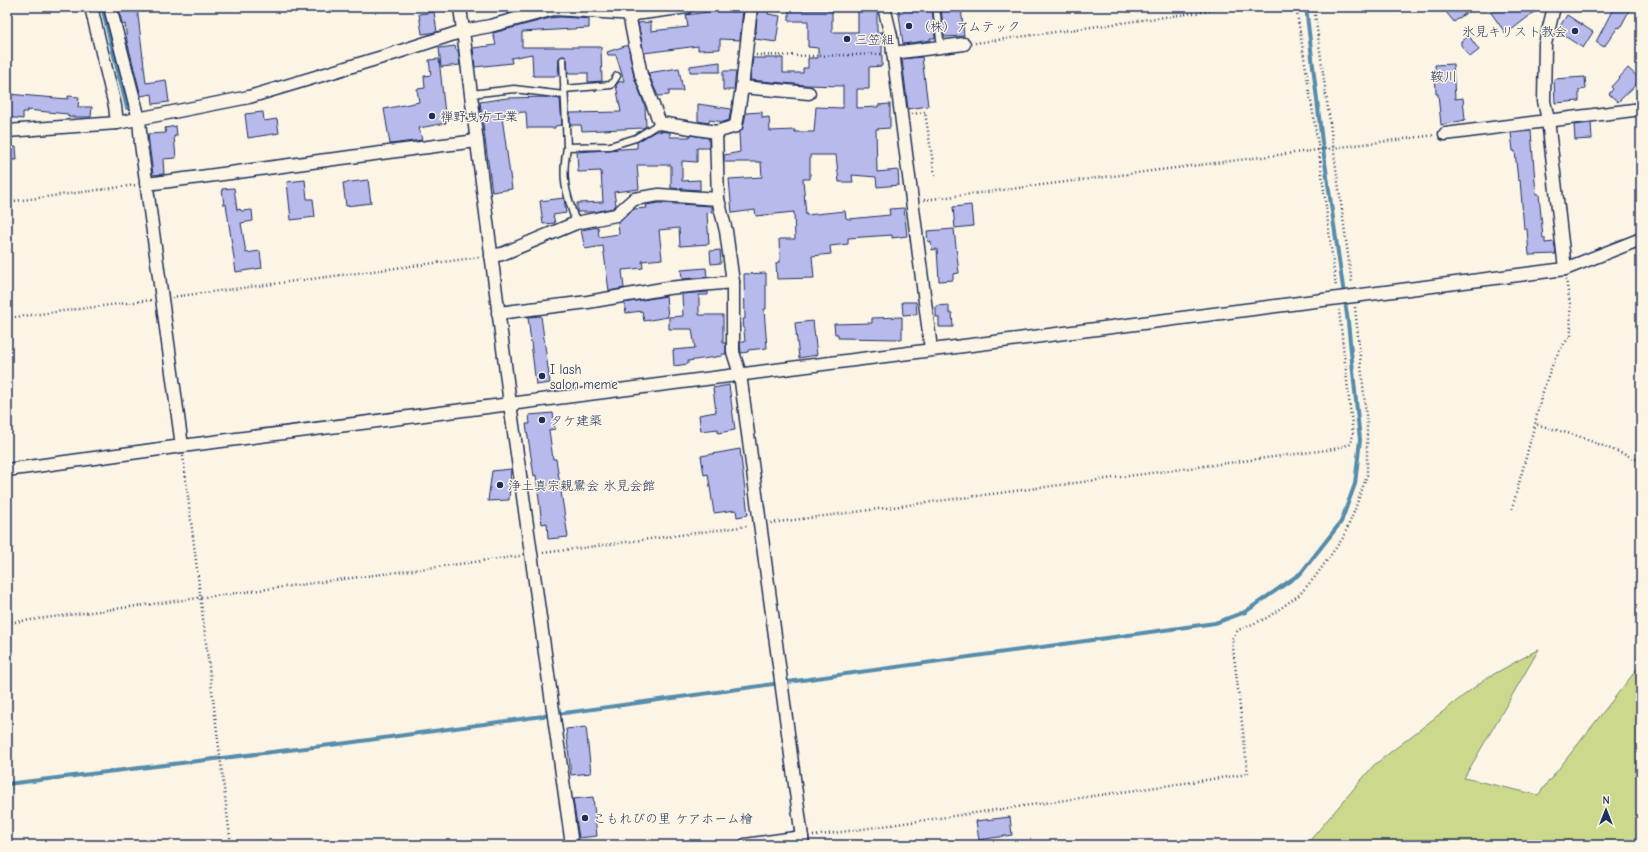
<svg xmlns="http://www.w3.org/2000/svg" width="1648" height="852" font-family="'Comic Neue','Klee One',sans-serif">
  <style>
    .green { fill: #ccd98c; stroke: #748475 }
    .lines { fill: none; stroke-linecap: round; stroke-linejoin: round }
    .stream { stroke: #578cab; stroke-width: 4 }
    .building { fill: #b9baec; stroke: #1b2f5e }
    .lane-casing { stroke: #1b2f5e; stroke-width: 9 }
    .street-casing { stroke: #1b2f5e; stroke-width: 15 }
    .path { stroke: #1b2f5e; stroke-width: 2.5; stroke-dasharray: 1 3; stroke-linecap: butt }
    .lane { stroke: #fcf5e5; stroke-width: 6 }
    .street { stroke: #fcf5e5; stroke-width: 12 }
    .poi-dot { fill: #1b2f5e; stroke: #fcf5e5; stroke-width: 1.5 }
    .labels { text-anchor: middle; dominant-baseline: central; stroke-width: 3; stroke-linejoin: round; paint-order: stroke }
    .poi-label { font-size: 13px; fill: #1b2f5e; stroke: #fcf5e5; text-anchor: start }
    .neighbourhood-label { font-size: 14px; fill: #1b2f5e; stroke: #fcf5e5 }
  </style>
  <rect width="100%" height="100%" fill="#fcf5e5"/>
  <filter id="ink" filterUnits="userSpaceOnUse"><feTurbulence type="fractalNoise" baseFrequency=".025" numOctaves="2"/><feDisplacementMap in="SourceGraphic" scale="8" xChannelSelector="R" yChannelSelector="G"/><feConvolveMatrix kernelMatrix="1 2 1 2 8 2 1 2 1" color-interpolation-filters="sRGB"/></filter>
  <g filter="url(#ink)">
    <path class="green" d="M1539 649 1464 778 1538 795 1641 664V845H1306L1374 765 1485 679Z"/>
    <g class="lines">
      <g class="stream">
        <path d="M102 7 127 108"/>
        <path d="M7 784 347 743 1215 623 1245 612 1301 573 1341 522 1355 484 1360 440 1348 322 1322 142 1306 7"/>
      </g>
    </g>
    <g class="building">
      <path d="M119 7H137L146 83 166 80 169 102 153 104 152 94 141 96 127 41 125 24 122 25Z"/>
      <path d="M507 7H522V10L507 14Z"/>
      <path d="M758 7H769L768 14 780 16 776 42 755 39Z"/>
      <path d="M789 7H803V10H832V32H858V7H877V32H882V66L869 67V89H857V108L878 107V105L890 104V128L876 129 877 172 898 170 899 185 877 187 876 177 852 175 853 182H839L836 155H810V179H803L806 215 845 211 846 218 849 219 890 215 889 209 904 208 907 236 892 238V235L848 238V244L830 246 831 254 812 256 814 278 777 279 776 263 780 262 779 239H795L794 212 756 216 755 210 732 213 729 179 762 177 761 162H724V155L740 152 739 133 743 128 746 113 762 112V118L769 117 770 131 795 130V132H814L816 107 843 108V86L805 85 750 80 753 58H783V73H803V68H808V58H818V48L808 47V21H789Z"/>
      <path d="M898 7H932L935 38H930L931 40 903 44Z"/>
      <path d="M941 7H961L964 36 944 37Z"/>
      <path d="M1442 7H1474L1454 22Z"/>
      <path d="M1487 7H1541L1506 34Z"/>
      <path d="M1614 7H1631L1620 28 1618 27 1604 47 1596 42Z"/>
      <path d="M738 8H743L740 40 720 39V49L698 50V46L644 53 638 23 651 22V31L688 27 686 15Z"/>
      <path d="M434 12 437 32 422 34 419 14Z"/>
      <path d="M1567 15 1593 32 1583 48 1557 31Z"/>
      <path d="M561 17 589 19V28L522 32V47H601L602 81 588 82V73H568L567 59 563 56 559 58 558 76H533L532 54 511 58 512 63 475 67 473 48 496 45 493 33 550 18Z"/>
      <path d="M1469 36 1479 50 1470 57 1461 45V41Z"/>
      <path d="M628 45 634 77 645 106 646 126 643 128 582 131 581 125H570V113L621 112 616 85 619 82 624 81 616 55H608L607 52Z"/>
      <path d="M455 46 456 50H458L460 65 441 67 439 48Z"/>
      <path d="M922 57 928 106 908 109 902 59Z"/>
      <path d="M439 59 446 123 419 128 422 140 390 144 384 109 419 102 417 89 425 88 424 76 431 75 429 60Z"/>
      <path d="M720 62V72H690V66Z"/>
      <path d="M1453 64 1455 99 1463 98 1465 120 1441 125 1438 94H1436L1435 65Z"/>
      <path d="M679 68 683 91H669V95L658 96 648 73Z"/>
      <path d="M1628 68 1641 80 1618 102 1609 94 1613 89 1611 87Z"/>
      <path d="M723 71H736L734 90H723Z"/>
      <path d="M1585 77 1586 89 1579 90V101L1555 103 1554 79Z"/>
      <path d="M7 94 68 99V96L79 97 78 107H92L91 117H68V114L27 110V112H23V119L7 117Z"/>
      <path d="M546 97 560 99 562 125 555 126V128H527L526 112 505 113 506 117H502L512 189 492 192 480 102 507 98Z"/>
      <path d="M698 104 731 109 729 120 724 122 709 120V123L698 121Z"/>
      <path d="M263 112 264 121 277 119 279 133 248 138 245 114Z"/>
      <path d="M1591 123 1592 139 1575 140 1574 125Z"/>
      <path d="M176 126 177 136H174L176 158 163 159 164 174 153 175 148 134 166 133 165 128Z"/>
      <path d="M656 131 670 132V137H690V135L709 138V148H697V162L682 161V181L700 180V190L671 188V165H637L639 189 614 192 616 205 613 208 595 212H577V203L603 202 601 171 578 172 577 152 637 148V142Z"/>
      <path d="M1531 131 1536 194H1539L1543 238H1545V243L1554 242 1556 254 1529 255 1527 229H1524L1520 180 1518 181 1515 151H1513L1511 133Z"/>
      <path d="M16 147 17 160H7V148Z"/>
      <path d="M305 180 307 199H313L315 217 291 220 287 182Z"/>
      <path d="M368 180 371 203 346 206 343 183Z"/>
      <path d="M234 188 237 210 240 209 241 211 252 210 253 221 241 223 246 253 260 251 262 268 236 272 226 204 224 205 222 189Z"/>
      <path d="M564 198 566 213 553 215 555 223 543 224 540 201Z"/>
      <path d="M659 203 712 206V212L707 213 709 244 680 246 679 228 659 230 662 259 642 261 643 268 622 270 624 288 609 291 603 246 585 249 581 230 598 227 599 237 619 234 618 222 634 209 647 208 646 205Z"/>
      <path d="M971 205 973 226 955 228 953 207Z"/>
      <path d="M954 229 959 273 953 274V280L939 281 937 249 932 250 931 241 928 242 927 231Z"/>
      <path d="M720 250 721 263 711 264 710 251Z"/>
      <path d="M706 268 707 277 682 279 681 270Z"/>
      <path d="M766 273V309H764L767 348 748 350V352L741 353 740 342H745L743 319H745L744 274Z"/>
      <path d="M708 292V295H699V315H723V343H726V354H722V356L688 361V364L674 366 673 350 695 348 692 329H669V317L683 316 682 294Z"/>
      <path d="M666 296 668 317 644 321 642 311 626 313 624 303Z"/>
      <path d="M902 302H916L917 314 903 315Z"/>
      <path d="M949 305V313H952L953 327H939V317H936V306Z"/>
      <path d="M541 316 550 383 536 385 528 317Z"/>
      <path d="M902 317V339L838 338V334H835L834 324 872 323V318Z"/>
      <path d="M813 321 817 355 799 358 795 323Z"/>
      <path d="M729 385 735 430 718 433V429L701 431 699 415 716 412 713 388Z"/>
      <path d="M553 413 555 429 549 430 553 459H556L568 537 548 539 547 523 542 524 536 475 534 476 526 424H530L529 415Z"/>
      <path d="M740 449 748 515 737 517 736 510 714 513 708 474 704 475 701 456Z"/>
      <path d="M511 469 509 500 488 501 492 471Z"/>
      <path d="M586 727 591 773 571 775 566 729Z"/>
      <path d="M593 797 597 836 579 838 573 799Z"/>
      <path d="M1010 817 1012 835 979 840 976 821Z"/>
    </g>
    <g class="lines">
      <defs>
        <g id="lane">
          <path d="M936 7 941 47"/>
          <path d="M563 60 567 147"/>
          <path d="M564 89 611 85 617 76"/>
          <path d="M471 94 514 89 564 95"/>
          <path d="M576 223C566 192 561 180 567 147L610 146 636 138 660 123"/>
        </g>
        <g id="street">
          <path d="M91 7 115 106 117 123"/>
          <path d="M110 7 139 119 141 144 182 446"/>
          <path d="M460 7 510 404 572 845"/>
          <path d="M884 7 891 36 931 349"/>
          <path d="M1554 7 1545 44 1544 101 1548 120 1565 269"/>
          <path d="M629 14 641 75 660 123 716 132 718 199 726 231 733 282V352L740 374 803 845"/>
          <path d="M893 53 964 44"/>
          <path d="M742 87 751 7"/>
          <path d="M7 131 117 123 249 97 389 55 463 31 490 26 554 9 635 14 687 7"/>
          <path d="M716 132 736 126 742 87 809 93"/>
          <path d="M1445 134 1641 109"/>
          <path d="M146 184C256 170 366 154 477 141"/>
          <path d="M491 256 502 254 576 223 616 215 634 199 659 195 718 199"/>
          <path d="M498 313 588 302 668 288 733 282"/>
          <path d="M7 470 182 446 1565 269 1641 239"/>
          <path d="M745 845 802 837"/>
        </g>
      </defs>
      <use href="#lane" class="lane-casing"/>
      <use href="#street" class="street-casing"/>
      <g class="path">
        <path d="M1296 7 1319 151 1336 287"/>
        <path d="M1314 7 1352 284"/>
        <path d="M975 43 1237 7"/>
        <path d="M756 55 816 56 881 54"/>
        <path d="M912 114 925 112 935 176"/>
        <path d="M924 200 1435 135"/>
        <path d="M7 202 136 185"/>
        <path d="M1566 279 1570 304 1571 336C1552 353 1540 399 1535 424L1578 436 1641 461"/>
        <path d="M172 297 481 257"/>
        <path d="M7 318 151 300"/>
        <path d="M183 456 231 845"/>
        <path d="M1512 509 1535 424"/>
        <path d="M771 523 1334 449 1351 444 1353 434 1339 310"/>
        <path d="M543 553 748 526"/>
        <path d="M7 623 520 556"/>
        <path d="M813 836 1248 774 1232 639 1238 630 1267 618 1299 595 1315 577 1343 538 1354 512 1367 475V424L1355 307"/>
      </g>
      <use href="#lane" class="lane"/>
      <use href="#street" class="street"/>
    </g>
  </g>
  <g class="poi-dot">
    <circle cx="909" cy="26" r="4"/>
    <circle cx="1575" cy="31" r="4"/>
    <circle cx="847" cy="39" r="4"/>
    <circle cx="432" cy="116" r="4"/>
    <circle cx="542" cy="376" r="4"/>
    <circle cx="542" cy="420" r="4"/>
    <circle cx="500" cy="485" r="4"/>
    <circle cx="585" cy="818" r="4"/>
  </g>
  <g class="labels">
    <g class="poi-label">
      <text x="917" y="26">（株）アムテック</text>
      <text x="1567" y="31" text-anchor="end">氷見キリスト教会</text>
      <text x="855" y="39">三笠組</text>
      <text x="440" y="116">禅野曳方工業</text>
      <text x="550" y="369">I lash<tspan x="550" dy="15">salon meme</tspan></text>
      <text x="550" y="420">タケ建築</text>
      <text x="508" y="485">浄土真宗親鸞会 氷見会館</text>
      <text x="593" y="818">こもれびの里 ケアホーム檜</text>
    </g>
    <g class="neighbourhood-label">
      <text x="1444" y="76">鞍川</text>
    </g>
  </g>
  <rect width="1648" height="852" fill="none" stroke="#fcf5e5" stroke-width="24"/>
  <rect x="12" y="12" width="1624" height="828" fill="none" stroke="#1b2f5e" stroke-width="1.5" filter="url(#ink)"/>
  <g transform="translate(1606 810)" stroke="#fcf5e5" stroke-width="3" paint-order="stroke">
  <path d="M0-3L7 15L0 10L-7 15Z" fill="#1b2f5e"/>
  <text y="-6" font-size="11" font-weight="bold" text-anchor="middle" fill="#1b2f5e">N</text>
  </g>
</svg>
